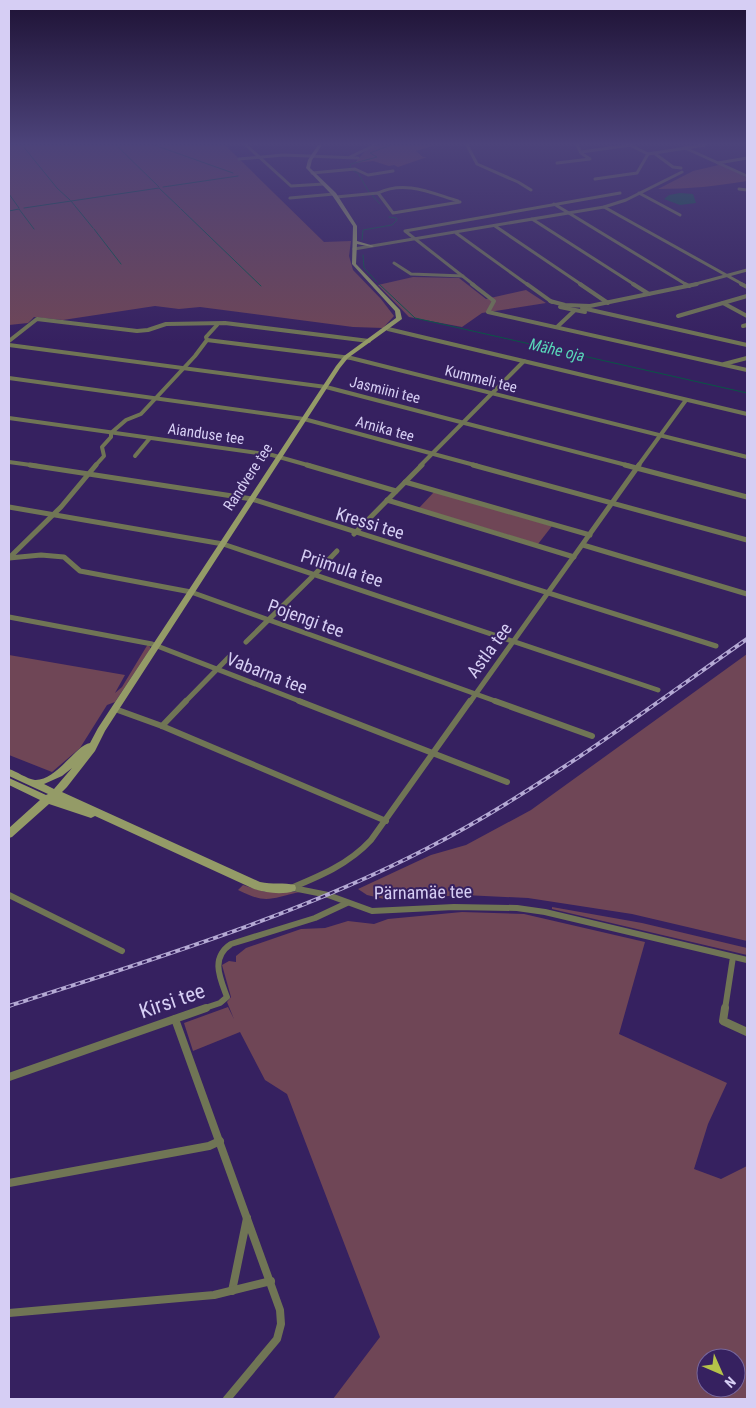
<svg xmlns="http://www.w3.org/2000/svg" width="756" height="1408" font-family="'Roboto Condensed',sans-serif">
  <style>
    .green { fill: #6f4656; fill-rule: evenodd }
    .water { fill: #0a5546 }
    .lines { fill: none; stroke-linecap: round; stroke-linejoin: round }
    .stream { stroke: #0a5546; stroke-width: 1 }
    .street-far4 { stroke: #707555; stroke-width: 3 }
    .street-far3 { stroke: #707555; stroke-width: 4 }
    .street-far2 { stroke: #707555; stroke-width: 5 }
    .street-far1 { stroke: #707555; stroke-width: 6 }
    .street { stroke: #707555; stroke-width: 8 }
    .secondary { fill: #949b67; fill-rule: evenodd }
    .rail-casing { stroke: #b4a9d4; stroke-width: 4 }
    .rail { stroke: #362160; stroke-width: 2; stroke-dasharray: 5; stroke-linecap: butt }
    .labels { text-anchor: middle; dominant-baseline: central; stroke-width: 4; stroke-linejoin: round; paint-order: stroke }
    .far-street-label { font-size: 15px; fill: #d6cef4; stroke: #362160 }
    .far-water-label { font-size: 16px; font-style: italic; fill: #59d7b9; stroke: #362160 }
    .street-label { font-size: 18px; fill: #d6cef4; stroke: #362160 }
    .near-street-label { font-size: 21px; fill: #d6cef4; stroke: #362160 }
  </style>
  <rect width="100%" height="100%" fill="#362160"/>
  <g class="green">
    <path d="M9 145H225L324 242 351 241 349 256 353 270 381 299 394 316 383 328 353 327 200 307 179 309 155 306 63 320 34 317 28 323 9 325Z"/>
    <path d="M377 145H435L416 151 423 157H427L398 167 394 165 389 166 373 161 355 163 365 151Z"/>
    <path d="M723 164 747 178V181C717 186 689 189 658 189L693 171Z"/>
    <path d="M413 277 459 278 486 299 526 290 546 303 482 313 462 327 409 317 378 285Z"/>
    <path d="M434 492 552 526 538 544 419 508Z"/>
    <path d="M148 644 150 647V649L115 702 107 705 80 748 52 772 9 755V655L125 675 115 693 122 687Z"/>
    <path d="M747 654V941L632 914 528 898 464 895 388 900 367 895 358 889 431 855 466 845 531 810Z"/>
    <path d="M243 885 265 892H300C270 898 268 905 238 890Z"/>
    <path d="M552 907 642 923 747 948V955L552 909Z"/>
    <path d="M462 912 524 914 645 942 619 1034 727 1083 708 1124 694 1169 721 1179 747 1166V1399H333L380 1337 287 1094 265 1080 240 1032 193 1051 184 1023 228 1007 234 1019 227 1002 231 997 222 965 229 961 236 962V956L246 948 301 929 325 928 348 921 374 924 388 919ZM706 1358H736V1388H706Z"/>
  </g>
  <path class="water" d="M680 193 693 194 696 203 680 205 664 199 669 195Z"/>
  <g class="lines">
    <g class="stream">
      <path d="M22 145 57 188 70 200"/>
      <path d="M116 145 159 187"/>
      <path d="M154 145 233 173"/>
      <path d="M350 168 351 164 377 157 370 153 391 145"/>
      <path d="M352 170 358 173 369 192"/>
      <path d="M163 187 238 176"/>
      <path d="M9 194 19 208"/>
      <path d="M372 195 380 204"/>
      <path d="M71 201 93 228"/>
      <path d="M24 208 159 188 180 208"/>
      <path d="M181 209 261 286"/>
      <path d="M9 211 19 209 34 229"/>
      <path d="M94 229 121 264"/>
      <path d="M362 240 363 230 392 225 397 220 396 218 389 217"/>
      <path d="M363 255 364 268 377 282"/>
      <path d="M379 284 415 318 747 393"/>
    </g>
    <g class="street-far4">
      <path d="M246 145 291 186 324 184"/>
      <path d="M467 145 477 164 518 182 531 190"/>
      <path d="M630 145 648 154"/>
      <path d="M685 148 747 176"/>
      <path d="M581 152 631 145"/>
      <path d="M654 153 673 167 681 168"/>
      <path d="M648 154 705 145"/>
      <path d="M350 157 375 145"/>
      <path d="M239 159 283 155 358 158"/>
      <path d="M557 163 590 159 581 153 577 145"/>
      <path d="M718 163 747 158"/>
      <path d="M312 173 355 169 368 175 393 171"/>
      <path d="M595 179 637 173 648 154"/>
      <path d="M739 189 747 190"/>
      <path d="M378 193C405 180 431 193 458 201"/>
      <path d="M639 193 680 215"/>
      <path d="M336 197 378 193 393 213 460 202"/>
      <path d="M290 198 334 194"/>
      <path d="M554 204 687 285"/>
      <path d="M604 207 744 285"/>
      <path d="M532 219 635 285"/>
      <path d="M495 226 582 285"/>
      <path d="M456 233 528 285"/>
      <path d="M354 249 604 207 626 200 682 172"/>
      <path d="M394 263 411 274 463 276"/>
      <path d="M474 285 405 231 620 193"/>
      <path d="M692 285 747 270"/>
    </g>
    <g class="street-far3">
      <path d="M472 284 494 301 488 312 747 370"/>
      <path d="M527 284 552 302"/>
      <path d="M580 284 608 303"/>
      <path d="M633 284 649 294"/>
      <path d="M685 284 689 286"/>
      <path d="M741 284 747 287"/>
      <path d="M550 301 565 305 590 306 697 284"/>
      <path d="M723 303 747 316"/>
      <path d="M560 307 585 312"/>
      <path d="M582 308 747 345"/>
      <path d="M678 316 747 296"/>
      <path d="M743 326 747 325"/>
      <path d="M557 327 574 311"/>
      <path d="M388 329 747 414"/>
      <path d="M207 340 351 358 747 457"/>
      <path d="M9 341 37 319 137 331 148 330 166 324 225 323 369 341"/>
      <path d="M9 345 326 387 630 466"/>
      <path d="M724 364 747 358"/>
      <path d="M9 378 304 419 478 466"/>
      <path d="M9 418 272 455 311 466"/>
      <path d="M135 456 150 438"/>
      <path d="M9 462 38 466"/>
      <path d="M95 466 104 456 102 447 111 437V433L126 420 141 414 195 356 207 340 206 337 217 325"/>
      <path d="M420 466 524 361"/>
      <path d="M638 466 686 400"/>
    </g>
    <g class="street-far2">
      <path d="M30 465 252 499 716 646"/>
      <path d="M307 465 396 491"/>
      <path d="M473 465 747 540"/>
      <path d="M625 465 747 497"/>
      <path d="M405 482 590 535"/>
      <path d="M387 500 574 557"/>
      <path d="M9 507 223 544 658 690"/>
      <path d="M354 534 422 465"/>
      <path d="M583 545 747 594"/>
      <path d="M9 558 41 555 64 557 80 571 191 592 498 702"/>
      <path d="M9 558 61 507 96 465"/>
      <path d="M315 574 337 551"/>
      <path d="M9 617 152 644 302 702"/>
      <path d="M246 642 312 577"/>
      <path d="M185 702 229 657"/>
      <path d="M470 702 639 465"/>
    </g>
    <g class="street-far1">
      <path d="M299 701 507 782"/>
      <path d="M495 701 592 736"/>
      <path d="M115 709 162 726 386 821"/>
      <path d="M162 726 186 701"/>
      <path d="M291 888C320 876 349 864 371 840L470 701"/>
      <path d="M293 888 328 895 372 911 454 907 517 908 545 912 747 960"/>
      <path d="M9 895 122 951"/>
      <path d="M202 1009 220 1003 227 997C220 978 210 958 231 944L315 918 347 903"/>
      <path d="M725 1009 733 957"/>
    </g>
    <g class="street">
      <path d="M725 1008 723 1021 747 1032"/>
      <path d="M175 1019 280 1310 281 1324 277 1339 227 1399"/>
      <path d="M9 1077 206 1008"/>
      <path d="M9 1183 209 1146 220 1141"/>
      <path d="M232 1291 247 1218"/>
      <path d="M9 1313 214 1295 271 1281"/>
    </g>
    <path class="secondary" d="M318 145H322L312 160 310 168 336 193 357 226V241L374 246 372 247 357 244 356 264 400 310 402 319 348 358 340 368 105 731 95 751 67 787 62 792 260 882C272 885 284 882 295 885L296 888 295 891C281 895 267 893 254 889L95 816 91 818 49 804 12 837 9 838V828L40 800 9 785V778L46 795 48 794 9 776V769C16 771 27 779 35 780 56 781 77 744 90 743L98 728 336 366 344 356 396 318 395 311 352 264 353 226 332 195 306 168 308 160ZM72 768 54 789 44 784 62 776Z"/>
    <defs>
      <path id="rail" d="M9 1006C150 960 294 917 426 849 540 790 643 712 747 639"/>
    </defs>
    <use href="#rail" class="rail-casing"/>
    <use href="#rail" class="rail"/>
  </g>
  <linearGradient id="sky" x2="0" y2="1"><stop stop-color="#1e1235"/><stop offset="0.42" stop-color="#4c437a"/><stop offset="1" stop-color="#4c437a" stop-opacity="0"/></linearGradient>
  <rect width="756" height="342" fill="url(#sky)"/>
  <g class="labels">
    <g class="far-street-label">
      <text transform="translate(481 379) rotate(14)">Kummeli tee</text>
      <text transform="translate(385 390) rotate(14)">Jasmiini tee</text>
      <text transform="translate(385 429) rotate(15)">Arnika tee</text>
      <text transform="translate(206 434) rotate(8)">Aianduse tee</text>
      <text transform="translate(248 477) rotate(-57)">Randvere tee</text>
    </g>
    <g class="far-water-label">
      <text transform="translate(557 350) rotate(13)">Mähe oja</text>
    </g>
    <g class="street-label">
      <text transform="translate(370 523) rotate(17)">Kressi tee</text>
      <text transform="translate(342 568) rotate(18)">Priimula tee</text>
      <text transform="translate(306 618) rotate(20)">Pojengi tee</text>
      <text transform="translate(489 650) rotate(-54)">Astla tee</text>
      <text transform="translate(267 673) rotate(21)">Vabarna tee</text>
      <text transform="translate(423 892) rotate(-1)">Pärnamäe tee</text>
    </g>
    <g class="near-street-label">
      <text transform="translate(172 1001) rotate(-19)">Kirsi tee</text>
    </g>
  </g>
  <rect width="756" height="1408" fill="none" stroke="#d6cef4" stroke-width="20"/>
  <g transform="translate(721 1373) rotate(135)"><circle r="24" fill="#362160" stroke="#76669b"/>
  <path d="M0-4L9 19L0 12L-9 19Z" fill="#b5c249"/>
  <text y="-8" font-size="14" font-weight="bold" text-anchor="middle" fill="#d6cef4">N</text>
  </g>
</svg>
